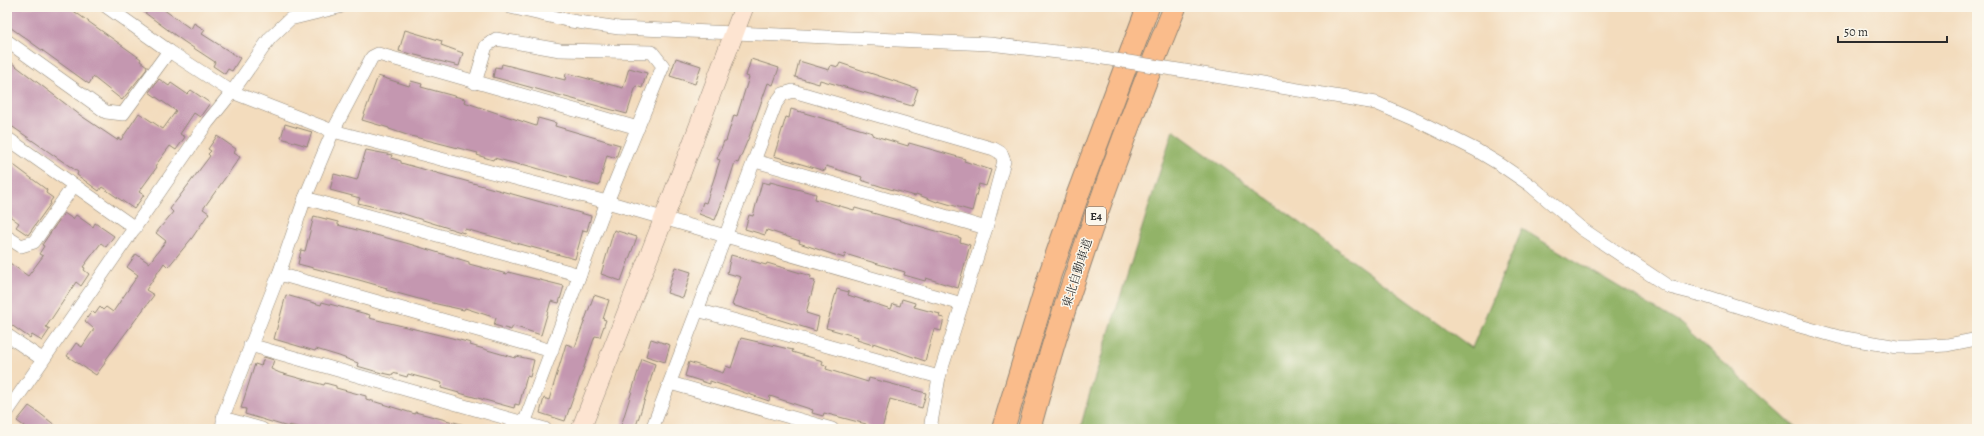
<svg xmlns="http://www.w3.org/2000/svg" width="1984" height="436" font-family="Alegreya,'Noto Serif JP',serif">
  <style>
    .forest { fill: #92b367; stroke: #5e6f49 }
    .building { fill: #c497b0 }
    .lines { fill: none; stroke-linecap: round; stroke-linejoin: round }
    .street-casing { stroke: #8f8474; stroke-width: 14 }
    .secondary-casing { stroke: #8f8474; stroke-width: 20 }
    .highway-casing { stroke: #8f8474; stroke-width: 24 }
    .street { stroke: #fff; stroke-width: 13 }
    .secondary { stroke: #fde4d1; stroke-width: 19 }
    .highway { stroke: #fabc8b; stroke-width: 22 }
    .street-bridge-casing { stroke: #8f8474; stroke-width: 14; stroke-linecap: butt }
    .street-bridge { stroke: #fff; stroke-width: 13 }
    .labels { text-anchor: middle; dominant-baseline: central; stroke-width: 3; stroke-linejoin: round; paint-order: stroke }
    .shield { fill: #fbf7ec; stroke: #696865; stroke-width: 1 }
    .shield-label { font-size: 11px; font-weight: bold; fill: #2b2b2b }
    .street-label { font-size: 12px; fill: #2b2b2b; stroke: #fbf7ec }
  </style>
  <rect width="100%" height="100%" fill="#fbf7ec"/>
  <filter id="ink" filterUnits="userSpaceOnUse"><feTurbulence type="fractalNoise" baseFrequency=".025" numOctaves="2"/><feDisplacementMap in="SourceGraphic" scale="8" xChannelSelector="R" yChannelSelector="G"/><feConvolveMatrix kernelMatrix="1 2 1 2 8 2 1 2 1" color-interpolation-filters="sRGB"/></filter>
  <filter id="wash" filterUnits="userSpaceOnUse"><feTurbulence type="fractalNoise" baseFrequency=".012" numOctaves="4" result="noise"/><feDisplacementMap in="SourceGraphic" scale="16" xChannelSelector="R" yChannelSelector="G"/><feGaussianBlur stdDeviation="0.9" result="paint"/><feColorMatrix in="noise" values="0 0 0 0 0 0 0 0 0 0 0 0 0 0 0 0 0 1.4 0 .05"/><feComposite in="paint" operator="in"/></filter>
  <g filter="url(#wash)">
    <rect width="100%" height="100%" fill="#f3dcbd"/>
    <path class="forest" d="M1173 130 1472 348 1522 229 1681 324 1797 429H1080L1089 396Z"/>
    <g id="blocks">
      <g class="building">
        <path d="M7 7H68L141 59 140 61 147 66 146 70 122 100 93 77 89 84 7 25Z"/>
        <path d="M137 7H160L191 29 194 23 205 30 202 34 240 58 232 71 228 69 225 74 213 66 215 62 183 41Z"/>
        <path d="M405 30 442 41 441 45 463 53 459 66 399 51Z"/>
        <path d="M676 58 701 66 695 84 670 76Z"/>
        <path d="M751 59 779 68 773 85 768 83 749 137 738 163 735 162 724 197 715 220 699 214 703 202 706 203 720 160 717 159 724 141H726L734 115 737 116 749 77 746 76Z"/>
        <path d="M799 61 829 70 831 65 838 67 840 63 918 89 912 106 820 80 819 84 795 77Z"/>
        <path d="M12 63 80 115 117 140 118 138 121 140 139 113 163 129 176 111 149 92 159 79 169 86 171 83 187 94 191 90 210 103 200 117 194 113 180 134 185 137 176 150 170 146 155 166 157 167 139 192 144 195 134 209 102 187 99 191 77 175 78 172 7 123V70Z"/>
        <path d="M502 64 565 80 566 73 623 88 629 68 647 73 642 88 636 86 627 114 493 77 495 67 501 68Z"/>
        <path d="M378 76 409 86 411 81 422 84 421 87 465 99 464 102 536 126 538 118 556 123 555 126 620 145 616 158 607 155 599 186 522 164 521 165 494 158 493 160 477 155 478 153 407 135 389 129V128L362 120Z"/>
        <path d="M791 109 873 133 872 135 908 146 909 143 965 159 964 161 991 170 986 186 979 184 972 211 938 201 937 202 916 194 915 196 883 187 861 180 862 177 826 166 825 171 774 156 786 117 789 118Z"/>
        <path d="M285 124 312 132 307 146 281 138Z"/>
        <path d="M217 136 236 149 234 153 240 157 203 209 209 213 192 238 168 267 164 263 146 290 154 295 104 362 105 363 96 375 67 356 76 343 82 347 94 329 85 321 92 311 95 314 100 307 103 310 106 307 113 312 138 275 127 267 136 254 149 263 166 241 156 233 173 212 170 209 210 156 208 154 211 151 208 149Z"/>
        <path d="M366 150 392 155 391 158 401 161V163L591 216 587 231 583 230 575 259 465 229 464 233 404 214 358 203 360 198 330 190 334 174 357 180Z"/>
        <path d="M7 160 47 190 46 193 53 198 50 202 51 203 28 235 16 227 19 223 7 214Z"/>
        <path d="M762 182 770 184V182L816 194 815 199 854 210 855 208 961 238 960 242 970 245 958 288 926 278 925 281 904 275 905 272 845 254 844 258 799 243 800 241 767 230 765 235 745 229 749 215 753 216Z"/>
        <path d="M64 213 73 219 76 215 93 227 95 223 114 236 106 247 101 243 83 267 85 268 84 270 89 274 81 286 76 282 46 327 50 329 42 341 32 335 30 338 7 322V261L28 276 43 256 39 254 44 246 42 245Z"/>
        <path d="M314 216 338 222V225L406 243 469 262V264L507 274 508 272 564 286 559 303 551 301 541 335 513 326 511 330 494 325 496 318 465 308 464 310 437 304 386 290 387 288 359 280 298 264 301 250 305 251Z"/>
        <path d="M614 230 637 237 621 281 601 274Z"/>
        <path d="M731 255 766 265 767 263 811 276 810 280 815 281 806 313 819 317 816 331 732 305 741 277 727 273Z"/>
        <path d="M675 267 691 272 683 298 667 293Z"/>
        <path d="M837 289 849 292 848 295 891 309 893 304 900 306 902 299 915 303 914 307 940 314 939 317 944 318 941 331 934 329 925 361 873 343V345L857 340 858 337 826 328Z"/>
        <path d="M286 295 321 305 322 302 370 315 369 318 448 337 471 343 470 345 515 358 516 356 534 360 530 377 527 376 519 405 515 404 514 408 441 388 442 383 408 374 407 377 393 373 392 375 378 372 357 366 358 363 339 356 316 349 315 351 274 339Z"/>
        <path d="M594 295 609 300 603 319 606 320 600 337 595 336 565 421 540 413 544 398 549 400 566 344 575 347Z"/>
        <path d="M741 338 793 350 792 352 823 361 822 365 827 366 826 369 868 382 869 378 926 393 922 408 890 399 882 429H876L866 426V424L824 413 823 416 812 413 813 410 770 396 769 401 710 381V384L685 376 689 362 723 373 726 366 731 368Z"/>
        <path d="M651 339 670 345 665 362 646 356Z"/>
        <path d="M264 357 274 360 271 369 280 373 324 385 325 383 336 386V388L366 396V399L415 414V412L465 425 464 429H417L404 426V429H305L289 425 288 427 245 414 246 409 241 408 255 364 261 366Z"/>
        <path d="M642 359 655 364 648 389 635 429H620Z"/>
        <path d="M29 406 38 412 60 429H28L17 421Z"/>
      </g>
    </g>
  </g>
  <g filter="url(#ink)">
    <use href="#blocks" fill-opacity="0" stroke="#8f8474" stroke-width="1"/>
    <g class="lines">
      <defs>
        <g id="street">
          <path d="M107 7 169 51 232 92 333 131 607 202 962 304"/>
          <path d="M510 7 571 21 619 28 990 44 1091 56"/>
          <path d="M7 41 106 112 123 114 169 51"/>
          <path d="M1191 72 1376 103 1418 121 1476 150 1501 165 1530 185 1582 229 1669 287 1705 296 1796 325 1839 337 1898 347H1910L1947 345 1977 339"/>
          <path d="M475 83 486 46 496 39 560 50 652 52 663 66 607 202 522 429"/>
          <path d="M7 138 135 228"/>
          <path d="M755 161 986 228"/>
          <path d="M305 198 580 275"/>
          <path d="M7 237 21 246 34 242 74 185"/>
          <path d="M279 274 552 351"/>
          <path d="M697 310 939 377"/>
          <path d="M7 335 42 359"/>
          <path d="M250 345 545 429"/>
          <path d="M670 383 832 429"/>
          <path d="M7 412 207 123 232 92 270 38 290 19 339 7"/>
          <path d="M223 418 262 429"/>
          <path d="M222 429 224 414 279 274 305 198 333 131 372 57 378 54 638 128"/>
          <path d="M652 429 776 103 783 94 793 91 994 149 1001 153 1004 161 986 228 939 377 930 429"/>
        </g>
        <path id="secondary" d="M581 429 664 218 744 7"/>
        <g id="highway">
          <path d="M1003 429 1050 274 1078 194 1148 7"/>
          <path d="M1029 429C1068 285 1119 145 1175 7"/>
        </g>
      </defs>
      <use href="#street" class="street-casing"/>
      <use href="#secondary" class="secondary-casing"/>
      <use href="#highway" class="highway-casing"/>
      <use href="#street" class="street"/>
      <use href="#secondary" class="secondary"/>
      <use href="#highway" class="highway"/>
      <defs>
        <path id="street-bridge" d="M1091 56 1191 72"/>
      </defs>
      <use href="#street-bridge" class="street-bridge-casing"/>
      <use href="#street-bridge" class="street-bridge"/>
    </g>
  </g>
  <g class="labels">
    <rect class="shield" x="1086" y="207" width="20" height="18" rx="3"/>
    <g class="shield-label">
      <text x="1096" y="216">E4</text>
    </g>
    <g class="street-label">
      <text transform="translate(1077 273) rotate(-72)">東北自動車道</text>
    </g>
  </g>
  <rect width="1984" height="436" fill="none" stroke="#fbf7ec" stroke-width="24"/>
  <path d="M1838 36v6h109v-6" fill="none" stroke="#2b2b2b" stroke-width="2"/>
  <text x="1844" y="36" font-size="12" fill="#2b2b2b" stroke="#fbf7ec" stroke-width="3" paint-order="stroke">50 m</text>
</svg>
